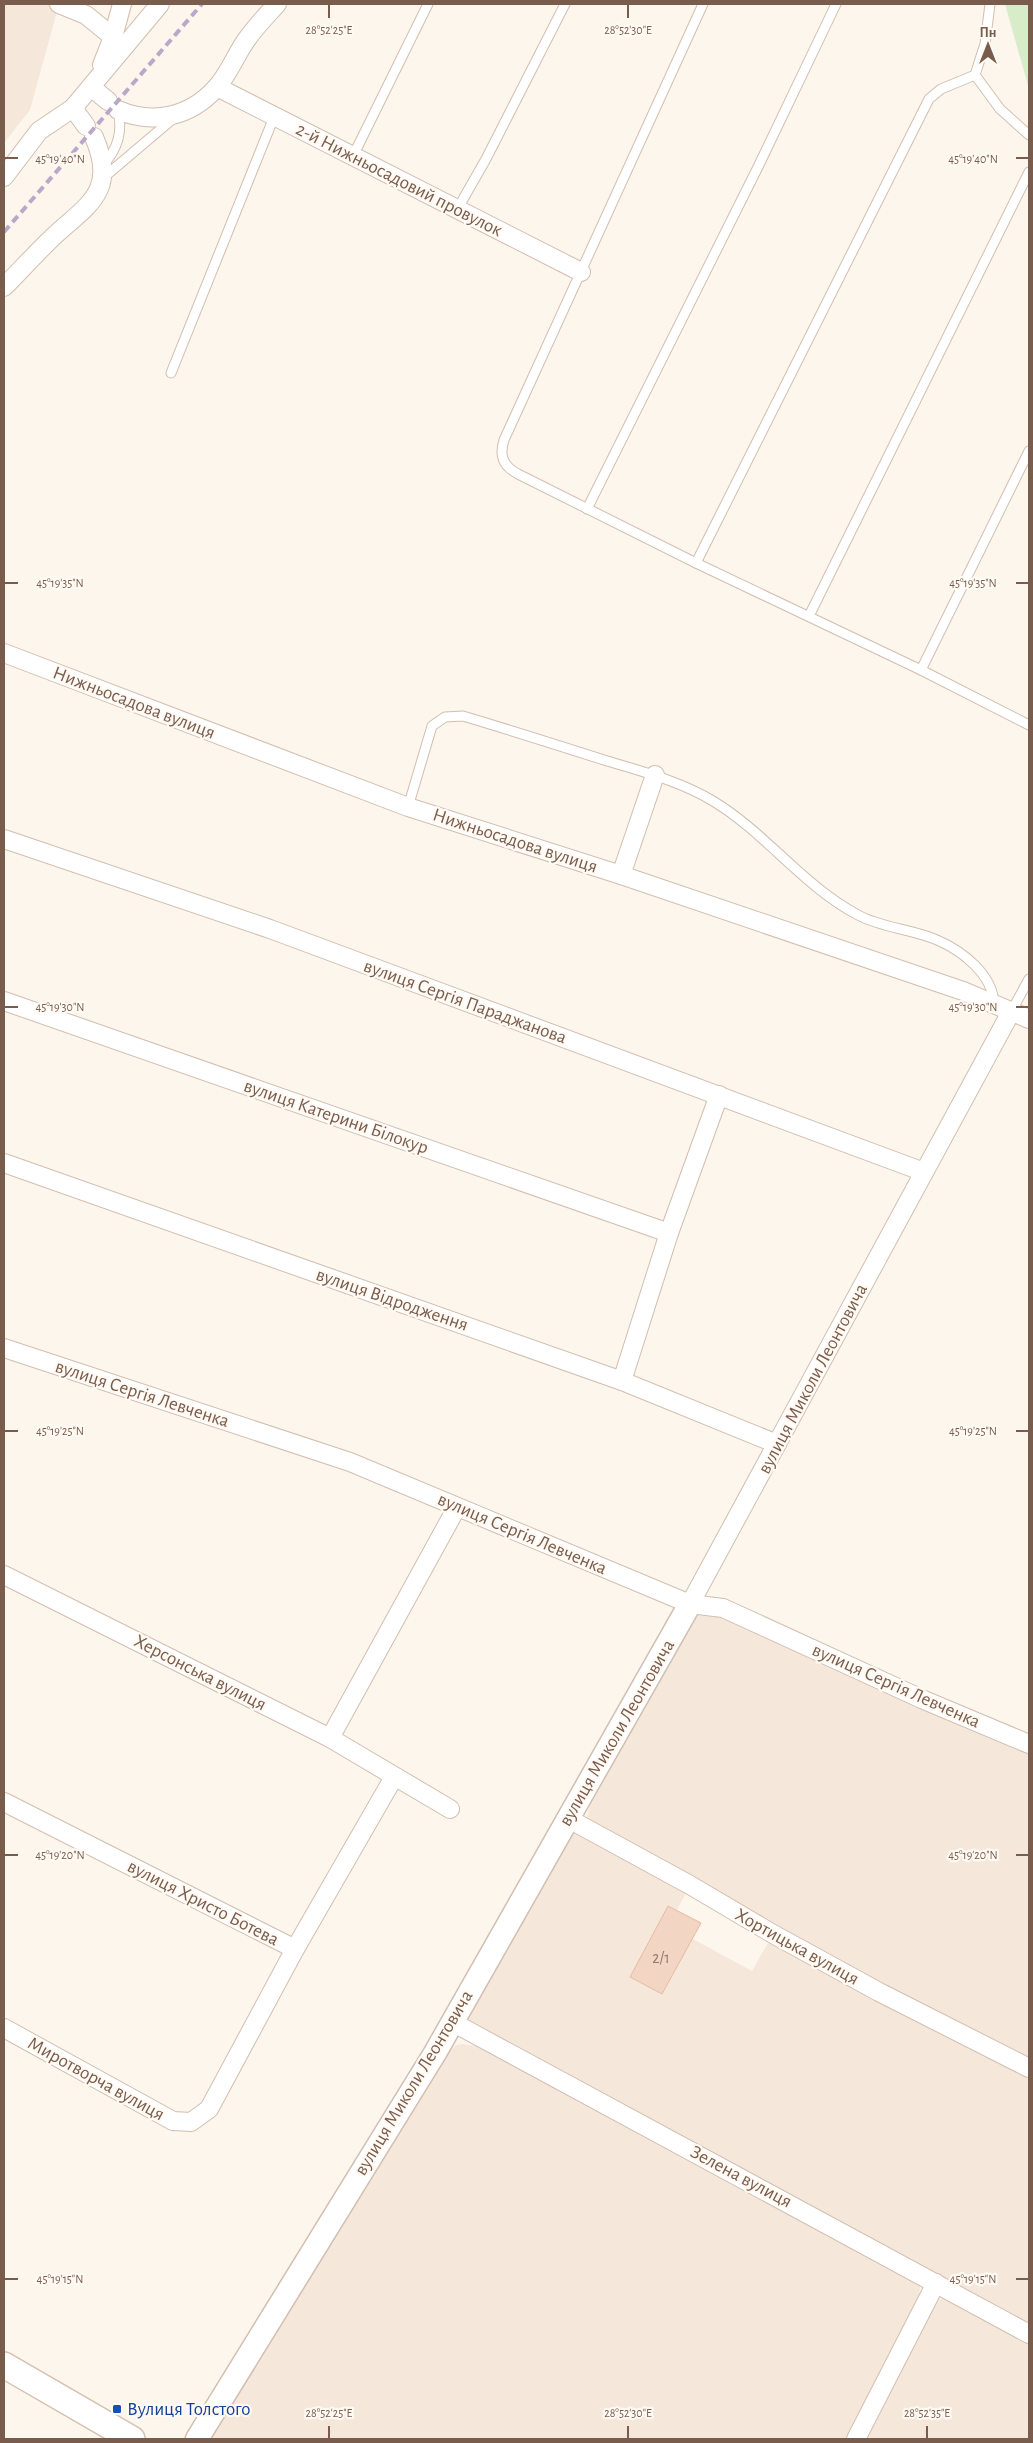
<svg xmlns="http://www.w3.org/2000/svg" width="1033" height="2443" font-family="'Alegreya Sans',sans-serif">
  <style>
    .residential { fill: #f5e8da }
    .green { fill: #d8ecc9 }
    .building { fill: #f3d5c3; stroke: #e6bba3 }
    .lines { fill: none; stroke-linecap: round; stroke-linejoin: round }
    .service-casing { stroke: #d1beb0; stroke-width: 11 }
    .minor-casing { stroke: #d1beb0; stroke-width: 20 }
    .tertiary-casing { stroke: #d1beb0; stroke-width: 25 }
    .secondary-casing { stroke: #d6c0b0; stroke-width: 28 }
    .service { stroke: #fff; stroke-width: 9 }
    .minor { stroke: #fff; stroke-width: 18 }
    .tertiary { stroke: #fff; stroke-width: 22 }
    .secondary { stroke: #fff; stroke-width: 25 }
    .rail { stroke: #b9a8c9; stroke-width: 4; stroke-dasharray: 8 5; stroke-linecap: butt }
    .ticks { fill: none; stroke: #7a5c4d; stroke-width: 2 }
    .transit-dot { fill: #1a4fb4; stroke: #fffaf3; stroke-width: 2 }
    .labels { text-anchor: middle; dominant-baseline: central; stroke-width: 4.5; stroke-linejoin: round; paint-order: stroke }
    .number-label { font-size: 16px; fill: #987a6a }
    .street-label { font-size: 19px; fill: #7a5c4d; stroke: #fffaf3 }
    .transit-label { font-size: 19px; fill: #164399; stroke: #fffaf3; text-anchor: start }
    .ticks-label { font-size: 12px; text-anchor: middle; fill: #7a5c4d; stroke: #fffaf3; stroke-width: 4.5; stroke-linejoin: round; paint-order: stroke }
  </style>
  <rect width="100%" height="100%" fill="#fdf6ec"/>
  <g class="residential">
    <path d="M4 4H59L30 110 4 143Z"/>
    <path d="M706 1613 720 1615 920 1708 1029 1753V2058L883 1985 590 1823 587 1819 589 1808 689 1626 699 1615Z"/>
    <path d="M575 1831 688 1889 677 1910 701 1923 693 1939 752 1971 769 1941 875 1999 1029 2077V2324L469 2020 468 2017Z"/>
    <path d="M463 2044 477 2046 917 2281 920 2287 919 2299 846 2439H210L446 2055 456 2045Z"/>
    <path d="M943 2298 1029 2344V2439H865L936 2301Z"/>
  </g>
  <path class="green" d="M1005 4H1029V89Z"/>
  <path class="building" d="M668 1906 701 1923 662 1994 630 1977Z"/>
  <g class="lines">
    <defs>
      <g id="service">
        <path d="M703 4 504 440C499 456 503 466 518 474L696 563 921 670 1029 725"/>
        <path d="M975 75 1000 109 1029 135"/>
        <path d="M353 156 428 4"/>
        <path d="M103 165C118 149 123 132 118 110"/>
        <path d="M103 178 175 117"/>
        <path d="M458 208 486 159 565 4"/>
        <path d="M171 373 274 117"/>
        <path d="M587 509 758 167 836 4"/>
        <path d="M696 563 929 99 941 89 975 75 985 44 990 4"/>
        <path d="M809 616 1029 172"/>
        <path d="M921 670 1029 451"/>
        <path d="M408 807 432 726 445 717 463 716C510 730 557 745 604 760 640 771 680 781 713 801 766 833 803 886 858 915 882 928 912 929 937 940 963 951 993 975 994 1004"/>
        <path d="M1011 1012 1029 979"/>
      </g>
      <g id="minor">
        <path d="M59 4 86 15 113 37"/>
        <path d="M102 65 113 37 122 4"/>
        <path d="M91 87 108 101"/>
        <path d="M217 87 581 272"/>
        <path d="M73 108 86 126"/>
        <path d="M118 110C153 125 190 117 216 88 229 74 236 54 247 39 256 26 267 15 277 4"/>
        <path d="M4 177 39 131 73 108 160 4"/>
        <path d="M4 287C20 271 36 253 53 237 87 205 118 192 94 137"/>
        <path d="M4 653 408 807 621 875 963 991 1029 1019"/>
        <path d="M4 839 270 929 924 1172"/>
        <path d="M621 875 655 775"/>
        <path d="M4 1001 669 1233"/>
        <path d="M4 1163 622 1381 777 1444"/>
        <path d="M4 1348 350 1462 690 1604 723 1608 924 1700 1029 1744"/>
        <path d="M622 1381 669 1233 719 1095"/>
        <path d="M4 1575 330 1738 450 1809"/>
        <path d="M690 1604 1011 1012"/>
        <path d="M330 1738 457 1507"/>
        <path d="M4 1802 295 1949"/>
        <path d="M569 1819 690 1885 773 1934 879 1992 1029 2068"/>
        <path d="M452 2022 1029 2334"/>
        <path d="M4 2028 173 2121 191 2122 209 2109 295 1949 394 1777"/>
        <path d="M856 2439 936 2283"/>
      </g>
      <path id="tertiary" d="M197 2439 435 2053 690 1604"/>
      <path id="secondary" d="M4 2365 132 2439"/>
    </defs>
    <use href="#service" class="service-casing"/>
    <use href="#minor" class="minor-casing"/>
    <use href="#tertiary" class="tertiary-casing"/>
    <use href="#secondary" class="secondary-casing"/>
    <use href="#service" class="service"/>
    <use href="#minor" class="minor"/>
    <use href="#tertiary" class="tertiary"/>
    <use href="#secondary" class="secondary"/>
    <path class="rail" d="M4 232 202 4"/>
  </g>
  <path class="ticks" d="M329 5V18M628 5V18M5 158H18M1016 158H1028M5 583H18M1016 583H1028M5 1007H18M1016 1007H1028M5 1431H18M1016 1431H1028M5 1855H18M1016 1855H1028M5 2279H18M1016 2279H1028M329 2426V2438M628 2426V2438M927 2426V2438"/>
  <rect class="transit-dot" x="112" y="2404" width="10" height="10" rx="2.5"/>
  <g class="labels">
    <g class="number-label">
      <text x="661" y="1958">2/1</text>
    </g>
    <g class="street-label">
      <text transform="translate(399 180) rotate(27)">2-й Нижньосадовий провулок</text>
      <text transform="translate(134 703) rotate(21)">Нижньосадова вулиця</text>
      <text transform="translate(515 841) rotate(18)">Нижньосадова вулиця</text>
      <text transform="translate(465 1002) rotate(20)">вулиця Сергія Параджанова</text>
      <text transform="translate(336 1117) rotate(19)">вулиця Катерини Білокур</text>
      <text transform="translate(392 1300) rotate(19)">вулиця Відродження</text>
      <text transform="translate(813 1379) rotate(-62)">вулиця Миколи Леонтовича</text>
      <text transform="translate(142 1394) rotate(18)">вулиця Сергія Левченка</text>
      <text transform="translate(522 1534) rotate(23)">вулиця Сергія Левченка</text>
      <text transform="translate(200 1673) rotate(27)">Херсонська вулиця</text>
      <text transform="translate(896 1686) rotate(24)">вулиця Сергія Левченка</text>
      <text transform="translate(617 1733) rotate(-60)">вулиця Миколи Леонтовича</text>
      <text transform="translate(203 1903) rotate(27)">вулиця Христо Ботева</text>
      <text transform="translate(797 1947) rotate(29)">Хортицька вулиця</text>
      <text transform="translate(96 2079) rotate(29)">Миротворча вулиця</text>
      <text transform="translate(414 2083) rotate(-59)">вулиця Миколи Леонтовича</text>
      <text transform="translate(741 2177) rotate(28)">Зелена вулиця</text>
    </g>
    <g class="transit-label">
      <text x="127" y="2409">Вулиця Толстого</text>
    </g>
  </g>
  <g class="ticks-label">
    <text x="329" y="34">28°52'25"E</text>
    <text x="628" y="34">28°52'30"E</text>
    <text x="60" y="163">45°19'40"N</text>
    <text x="973" y="163">45°19'40"N</text>
    <text x="60" y="587">45°19'35"N</text>
    <text x="973" y="587">45°19'35"N</text>
    <text x="60" y="1011">45°19'30"N</text>
    <text x="973" y="1011">45°19'30"N</text>
    <text x="60" y="1435">45°19'25"N</text>
    <text x="973" y="1435">45°19'25"N</text>
    <text x="60" y="1859">45°19'20"N</text>
    <text x="973" y="1859">45°19'20"N</text>
    <text x="60" y="2283">45°19'15"N</text>
    <text x="973" y="2283">45°19'15"N</text>
    <text x="329" y="2417">28°52'25"E</text>
    <text x="628" y="2417">28°52'30"E</text>
    <text x="927" y="2417">28°52'35"E</text>
  </g>
  <rect width="1033" height="2443" fill="none" stroke="#7a5c4d" stroke-width="10"/>
  <g transform="translate(988 45)" stroke="#fffaf3" stroke-width="4" paint-order="stroke">
  <path d="M0-4L9 19L0 12L-9 19Z" fill="#7a5c4d"/>
  <text y="-8" font-size="14" font-weight="bold" text-anchor="middle" fill="#7a5c4d">Пн</text>
  </g>
</svg>
